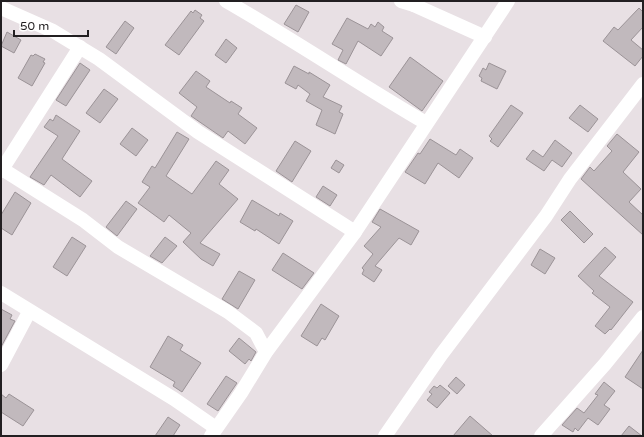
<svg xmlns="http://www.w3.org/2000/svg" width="644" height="437" font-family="'Varela Round',sans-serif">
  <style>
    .building { fill: #c1b9bd; stroke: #9b9397 }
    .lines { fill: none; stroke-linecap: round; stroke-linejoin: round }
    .minor { stroke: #fff; stroke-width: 14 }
  </style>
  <rect width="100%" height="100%" fill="#e8e0e4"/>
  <g class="building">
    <path d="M296 5 309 12 298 32 284 24Z"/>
    <path d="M639 8 643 12V27L631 40 643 50V56L635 66 603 41 614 27 618 30Z"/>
    <path d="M195 10 202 15 200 18 204 21 179 55 165 45 191 11 193 13Z"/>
    <path d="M347 18 368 29 371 24 375 27 378 22 384 27 382 31 393 38 381 56 358 41 346 64 338 60 343 50 332 44Z"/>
    <path d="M125 21 134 28 116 54 106 47Z"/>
    <path d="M7 32 21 40 14 53 1 46Z"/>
    <path d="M226 39 237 48 226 63 215 55Z"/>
    <path d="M35 54 45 59 43 62 45 63 32 86 18 78 31 55 33 56Z"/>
    <path d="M410 57 443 81 422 111 389 87Z"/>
    <path d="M80 63 90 70 66 106 56 100Z"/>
    <path d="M489 63 506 71 497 89 481 81 482 78 479 76 483 68 486 70Z"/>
    <path d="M294 66 309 74V72L330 85 323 97 342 106 339 112 343 114 335 134 316 125 322 110 306 101 310 94 298 85 296 89 285 83Z"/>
    <path d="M196 71 210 81 206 87 230 103 231 101 242 108 238 114 257 128 245 144 228 131 223 138 191 116 197 107 179 93Z"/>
    <path d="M104 89 118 99 100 123 86 113Z"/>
    <path d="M511 105 523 113 498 147 490 141 492 139 489 136Z"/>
    <path d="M580 105 598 119 588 132 569 118Z"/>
    <path d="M56 115 80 131 62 159 92 181 80 197 51 175 44 185 30 177 58 136 44 127 50 119 53 121Z"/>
    <path d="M132 128 148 140 136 156 120 144Z"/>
    <path d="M177 132 189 139 166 176 192 194 216 161 229 170 219 184 238 199 200 243 220 254 213 266 201 259 183 242 191 233 169 215 164 222 138 203 150 187 142 182 152 166 155 168Z"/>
    <path d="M617 134 639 152 623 172 641 189 629 202 643 215V235L581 179 590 167 594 171 612 151 607 146Z"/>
    <path d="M430 139 456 155 460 149 473 158 459 178 438 163 425 184 405 172 418 153 420 154Z"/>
    <path d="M555 140 572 153 562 167 552 160 544 171 526 159 533 150 543 157Z"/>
    <path d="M295 141 311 151 292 182 276 171Z"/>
    <path d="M336 160 344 165 339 173 331 168Z"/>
    <path d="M323 186 337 195 330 206 316 197Z"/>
    <path d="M15 192 31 203 12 235 1 228V215Z"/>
    <path d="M252 200 279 216 280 213 293 221 279 244 256 229 255 231 240 222Z"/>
    <path d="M126 201 137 209 117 236 106 227Z"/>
    <path d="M380 209 419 231 411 245 399 238 375 266 382 270 374 282 362 274 364 270 362 268 373 254 364 246 381 227 372 222Z"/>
    <path d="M570 211 593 234 584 243 561 220Z"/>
    <path d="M72 237 86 246 67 276 53 267Z"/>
    <path d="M165 237 177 246 162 263 150 256Z"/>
    <path d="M605 247 616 257 599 276 633 302 611 330 610 329 605 334 595 326 610 307 592 293 594 291 578 276Z"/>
    <path d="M540 249 555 258 545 274 531 265Z"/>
    <path d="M283 253 314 273 302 289 272 270Z"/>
    <path d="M239 271 255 280 238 309 222 299Z"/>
    <path d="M321 304 339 316 325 340 322 338 317 346 301 336Z"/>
    <path d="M1 309 12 315 10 319 15 321 1 347Z"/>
    <path d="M168 336 183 345 180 350 201 363 182 392 173 386 175 382 150 367Z"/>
    <path d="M239 338 256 352 251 361 249 359 245 364 229 351Z"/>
    <path d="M643 350V389L625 377Z"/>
    <path d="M226 376 237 383 218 411 207 404Z"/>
    <path d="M456 377 465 385 457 394 448 386Z"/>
    <path d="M604 382 615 391 604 405 610 409 598 425 588 418 578 431 575 428 573 432 562 425 577 408 584 413 598 395 595 394Z"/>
    <path d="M440 385 450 393 437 408 427 400 432 394 429 392 434 386 437 388Z"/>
    <path d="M1 394 6 398 9 394 34 410 23 426 1 412Z"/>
    <path d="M470 416 493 436H453Z"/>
    <path d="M168 417 180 425 173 436H155Z"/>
    <path d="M629 426 642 436H621Z"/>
  </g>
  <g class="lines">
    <g class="minor">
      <path d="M226 1C294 40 359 84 426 123"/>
      <path d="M401 1 414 5"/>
      <path d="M415 1 414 5 485 37"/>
      <path d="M1 8 53 31 99 59 198 132 355 232"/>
      <path d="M2 169 83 220 118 247 228 312 256 333 266 352"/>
      <path d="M1 171 80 47"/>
      <path d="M1 293 174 399 216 428"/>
      <path d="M1 365 29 312"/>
      <path d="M211 436 241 393 266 352 355 232 508 1"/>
      <path d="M385 436 441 355 546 216 570 179 643 84"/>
      <path d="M541 436 605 364 643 317"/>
    </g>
  </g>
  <rect width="644" height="437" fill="none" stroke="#221f21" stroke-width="4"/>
  <path d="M14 30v6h74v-6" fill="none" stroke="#221f21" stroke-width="2"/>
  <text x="20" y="30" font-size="12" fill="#221f21" stroke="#ffffff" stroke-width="3" paint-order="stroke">50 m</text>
</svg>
